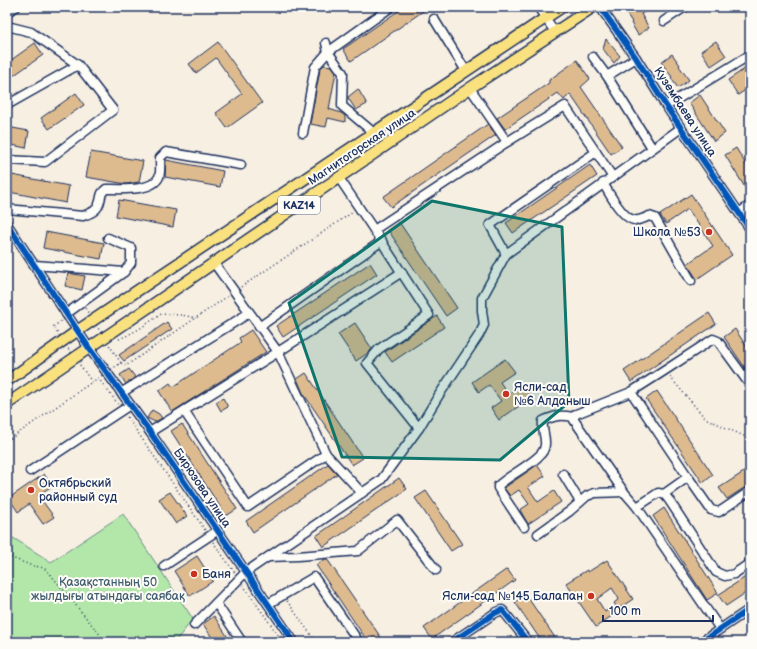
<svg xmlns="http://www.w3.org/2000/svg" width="757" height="649" font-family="'Balsamiq Sans',sans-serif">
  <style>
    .green { fill: #b2e7a9; stroke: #668b84 }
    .building { fill: #ddbb8f; stroke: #1b2f5e }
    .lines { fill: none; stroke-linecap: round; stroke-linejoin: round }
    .minor-casing { stroke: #1b2f5e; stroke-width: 11 }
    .major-casing { stroke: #1b2f5e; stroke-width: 13 }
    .path { stroke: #1b2f5e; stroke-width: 1.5; stroke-dasharray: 1 3; stroke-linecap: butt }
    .minor { stroke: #fdfcf7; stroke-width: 8 }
    .major { stroke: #fae180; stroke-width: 10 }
    .cycleway-casing { stroke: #fdfcf7; stroke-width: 8 }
    .cycleway { stroke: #0057b8; stroke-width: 6 }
    .marked { fill: #0f766e; fill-opacity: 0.2; stroke: #0f766e; stroke-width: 3; stroke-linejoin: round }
    .poi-dot { fill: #c8321e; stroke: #fdfcf7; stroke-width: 1.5 }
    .labels { text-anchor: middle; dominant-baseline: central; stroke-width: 4; stroke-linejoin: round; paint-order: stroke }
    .shield { fill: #fdfcf7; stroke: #5f6c8c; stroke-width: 1 }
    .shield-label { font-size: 11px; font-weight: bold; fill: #1b2f5e }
    .street-label { font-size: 12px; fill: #1b2f5e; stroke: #fdfcf7 }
    .poi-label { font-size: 12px; fill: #1b2f5e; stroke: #fdfcf7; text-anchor: start }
    .park-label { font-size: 12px; fill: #415d71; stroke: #fdfcf7 }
  </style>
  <rect width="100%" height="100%" fill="#f7efe2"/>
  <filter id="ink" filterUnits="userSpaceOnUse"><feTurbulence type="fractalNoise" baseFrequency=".025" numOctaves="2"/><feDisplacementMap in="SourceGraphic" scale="8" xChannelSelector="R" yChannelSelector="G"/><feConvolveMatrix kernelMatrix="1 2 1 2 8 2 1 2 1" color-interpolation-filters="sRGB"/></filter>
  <g filter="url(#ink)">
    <path class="green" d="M123 514 193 619 175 642H7V534L51 562Z"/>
    <g class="building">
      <path d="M404 7H429L351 61 343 49Z"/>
      <path d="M622 7H652L641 14 649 28 638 35 631 23 632 22Z"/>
      <path d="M606 39 620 56 614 63 603 49Z"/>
      <path d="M716 41 726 56 711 66 701 51Z"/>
      <path d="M218 42 262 103 227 128 216 113 242 94 216 58 196 73 189 64Z"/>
      <path d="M35 43 43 55 7 80V63Z"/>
      <path d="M672 54 680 65 679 66 689 80 678 88 671 78 672 77 661 62Z"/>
      <path d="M577 60 590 79 581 87 622 147 611 154 570 94 564 100 558 93 505 129 497 118 549 83V80Z"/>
      <path d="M324 65 332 66 336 72 329 109 341 113 345 116V122L328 118 326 127 310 124 320 69Z"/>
      <path d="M746 68 750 73V87L738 95 728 80Z"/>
      <path d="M358 89 367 104 356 110 348 98V97Z"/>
      <path d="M76 93 84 105 49 129 41 118Z"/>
      <path d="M700 95 725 133 714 141 689 103Z"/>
      <path d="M488 124 496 135 391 207 383 197Z"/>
      <path d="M7 127 29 131 26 148 7 144Z"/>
      <path d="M736 148 750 171V187L746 189 725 155Z"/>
      <path d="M91 152 143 161 139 182 126 184 86 177Z"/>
      <path d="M166 160 223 171 220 187 165 177Z"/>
      <path d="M590 165 597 176 513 233 506 223Z"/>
      <path d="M12 175 69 186 66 203 9 192Z"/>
      <path d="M691 194 732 255 697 279 687 264 713 246 688 209 666 224 660 215Z"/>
      <path d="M119 200 176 210 173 227 116 216Z"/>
      <path d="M399 222 457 308 446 316 388 230Z"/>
      <path d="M46 232 104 243 101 259 43 248Z"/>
      <path d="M370 263 377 274 283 337 276 326Z"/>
      <path d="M68 273 85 276 82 290 65 286Z"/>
      <path d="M709 313 716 324 631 382 624 371Z"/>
      <path d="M437 316 444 327 392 362 385 352Z"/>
      <path d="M167 322 172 329 124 361 119 355Z"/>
      <path d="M355 323 372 349 368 353 356 361 338 334Z"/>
      <path d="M735 329 750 352V375L724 337Z"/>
      <path d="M251 330 266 352 172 412 159 391 170 383 173 387 241 342 239 338Z"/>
      <path d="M505 359 515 372 500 382 508 394 523 384 532 397 499 420 491 408 501 401 489 385 479 392 472 382Z"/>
      <path d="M129 369 135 377 126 384 120 375Z"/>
      <path d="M306 373 363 458 352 465 303 393 297 379Z"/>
      <path d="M657 391 713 475 703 483 646 399Z"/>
      <path d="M223 398 228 407 221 411 216 402Z"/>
      <path d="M152 410 159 414 162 418 155 422 147 418Z"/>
      <path d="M182 424 237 509 226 516 171 431Z"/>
      <path d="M328 464 337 474 253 532 246 521Z"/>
      <path d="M537 465 545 476 528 487 538 502 554 491 561 502 528 524 520 510 529 504 519 490 510 496 504 488Z"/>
      <path d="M750 468V484L727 499 719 488Z"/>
      <path d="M44 474 52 486 38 495 54 517 43 524 29 504 18 512 9 498Z"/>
      <path d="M399 478 407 489 323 547 316 536Z"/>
      <path d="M426 491 462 544 451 551 415 498Z"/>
      <path d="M170 492 187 516 176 524 159 499Z"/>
      <path d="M664 508 718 593 707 600 653 516Z"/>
      <path d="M197 556 213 581 190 596 174 571Z"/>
      <path d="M325 559H327L384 642H368L316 565Z"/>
      <path d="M607 560 633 599 618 609 614 603 619 599 612 588 597 599 605 612 612 607 616 613 596 627 566 583 587 570 588 572Z"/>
      <path d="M507 569 515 580 432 639 424 628Z"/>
      <path d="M750 574V590L726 606 718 595Z"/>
      <path d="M526 595 558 642H542L515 602Z"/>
      <path d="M214 616 231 642H215L203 624Z"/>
    </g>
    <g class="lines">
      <defs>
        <g id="minor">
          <path d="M538 7 555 32"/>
          <path d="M600 7 636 58 666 106 750 229"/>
          <path d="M7 12 16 7"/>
          <path d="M434 19 466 71"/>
          <path d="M664 21 685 7"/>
          <path d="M7 26 31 32 78 65 7 105"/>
          <path d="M593 57 607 76 652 148"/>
          <path d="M607 76 636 58"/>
          <path d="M470 88 507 142"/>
          <path d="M666 106 750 55"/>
          <path d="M303 133 315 67 328 52 326 43"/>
          <path d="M374 133 342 106 343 73 328 52 391 7"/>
          <path d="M596 152 490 225 506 254 681 128"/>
          <path d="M7 160 45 162 113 110 78 65"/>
          <path d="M339 178 374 230"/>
          <path d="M603 183C609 193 622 218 634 220 638 221 645 218 649 216L655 218 691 281"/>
          <path d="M7 209 83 216C91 213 98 211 100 201 102 194 100 194 106 189 119 189 152 192 159 177 161 172 160 164 160 158L166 152 241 165"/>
          <path d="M739 213 750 205"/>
          <path d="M7 224 89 348 150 432 294 642"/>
          <path d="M506 254 482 298V311L484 325 479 335 439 395 419 428 367 363 379 349 429 315 374 230 507 142 565 106 612 176"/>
          <path d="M35 265 124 272 131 263V248L108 238"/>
          <path d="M66 314 124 272"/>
          <path d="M259 327 382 241"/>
          <path d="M631 392 688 477"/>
          <path d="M121 393 249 313"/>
          <path d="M184 411 248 507 326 454 278 352 214 263"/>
          <path d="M150 432 278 352 402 272"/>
          <path d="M326 454 362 493"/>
          <path d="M30 471 130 405"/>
          <path d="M563 474 580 502"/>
          <path d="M624 492 637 507"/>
          <path d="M664 494 688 477 711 510 719 512 750 491"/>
          <path d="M524 527 498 488V486C508 475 540 461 544 449 548 441 541 429 543 421 556 415 560 415 574 417"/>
          <path d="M538 534 570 511 587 496 595 493 624 492 574 420V417L576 414 631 392 664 371 713 339 718 341 750 385"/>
          <path d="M268 557 381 480 419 428"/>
          <path d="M164 566 217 531"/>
          <path d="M216 603 242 642"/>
          <path d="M268 604 314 577 359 642"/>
          <path d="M194 625 246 572 268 557 298 556 358 551 397 520 436 570"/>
          <path d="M720 629 637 507 658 493 664 494 669 500 716 572 725 576 734 574 750 563"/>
          <path d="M452 642 495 613 502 610 504 612 528 642"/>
          <path d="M701 642 750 609"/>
        </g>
        <g id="major">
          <path d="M7 381 77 331 562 7"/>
          <path d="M7 404 470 88 593 7"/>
        </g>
      </defs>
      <use href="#minor" class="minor-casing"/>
      <use href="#major" class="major-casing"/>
      <g class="path">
        <path d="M241 287 353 212"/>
        <path d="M83 305 121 363 92 382 53 327Z"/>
        <path d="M119 339 126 336 139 329 161 314 182 315 196 318"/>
        <path d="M121 363 126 366 127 365 228 296"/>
        <path d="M670 377 705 418 748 438 750 439"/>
        <path d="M98 378 118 404"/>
        <path d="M127 417 205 530"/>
        <path d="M7 441 92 382"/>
        <path d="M213 542 235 573"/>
        <path d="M7 556 30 565 44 568 51 575 106 642"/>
        <path d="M243 585 283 642"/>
        <path d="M287 601 316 642"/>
      </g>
      <use href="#minor" class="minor"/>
      <use href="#major" class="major"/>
      <defs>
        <g id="cycleway">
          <path d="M600 7 636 58 666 106 750 229"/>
          <path d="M7 224 89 348 150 432 294 642"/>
          <path d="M452 642 495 613 502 610 504 612 528 642"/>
          <path d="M701 642 750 609"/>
        </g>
      </defs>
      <use href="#cycleway" class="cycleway-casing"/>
      <use href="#cycleway" class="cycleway"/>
    </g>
  </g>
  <path class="marked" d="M432 201 562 227 569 402 500 460 342 457 289 303Z"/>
  <g class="poi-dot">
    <circle cx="709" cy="232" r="4"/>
    <circle cx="506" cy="394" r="4"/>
    <circle cx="31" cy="490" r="4"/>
    <circle cx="194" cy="574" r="4"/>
    <circle cx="591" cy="596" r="4"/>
  </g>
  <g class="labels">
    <rect class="shield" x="278" y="196" width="42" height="18" rx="3"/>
    <g class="shield-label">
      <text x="299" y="205">KAZ14</text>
    </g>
    <g class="street-label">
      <text transform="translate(685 112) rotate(57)">Кузембаева улица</text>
      <text transform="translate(362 147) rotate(-34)">Магнитогорская улица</text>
      <text transform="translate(202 488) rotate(56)">Бирюзова улица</text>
    </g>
    <g class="poi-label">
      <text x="701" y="232" text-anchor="end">Школа №53</text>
      <text x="514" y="387">Ясли-сад<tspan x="514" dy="14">№6 Алданыш</tspan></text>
      <text x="39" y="483">Октябрьский<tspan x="39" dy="14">районный суд</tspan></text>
      <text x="202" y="574">Баня</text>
      <text x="583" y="596" text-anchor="end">Ясли-сад №145 Балапан</text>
    </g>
    <g class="park-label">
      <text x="108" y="582">Қазақстанның 50<tspan x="108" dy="14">жылдығы атындағы саябақ</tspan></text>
    </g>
  </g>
  <rect width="757" height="649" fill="none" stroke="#fdfcf7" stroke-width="24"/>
  <rect x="12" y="12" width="733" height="625" fill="none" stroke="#1b2f5e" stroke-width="1.5" filter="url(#ink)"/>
  <path d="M603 615v6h110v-6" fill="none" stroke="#1b2f5e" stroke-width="2"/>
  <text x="609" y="615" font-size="12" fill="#1b2f5e" stroke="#fdfcf7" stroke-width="3" paint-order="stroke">100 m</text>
</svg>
